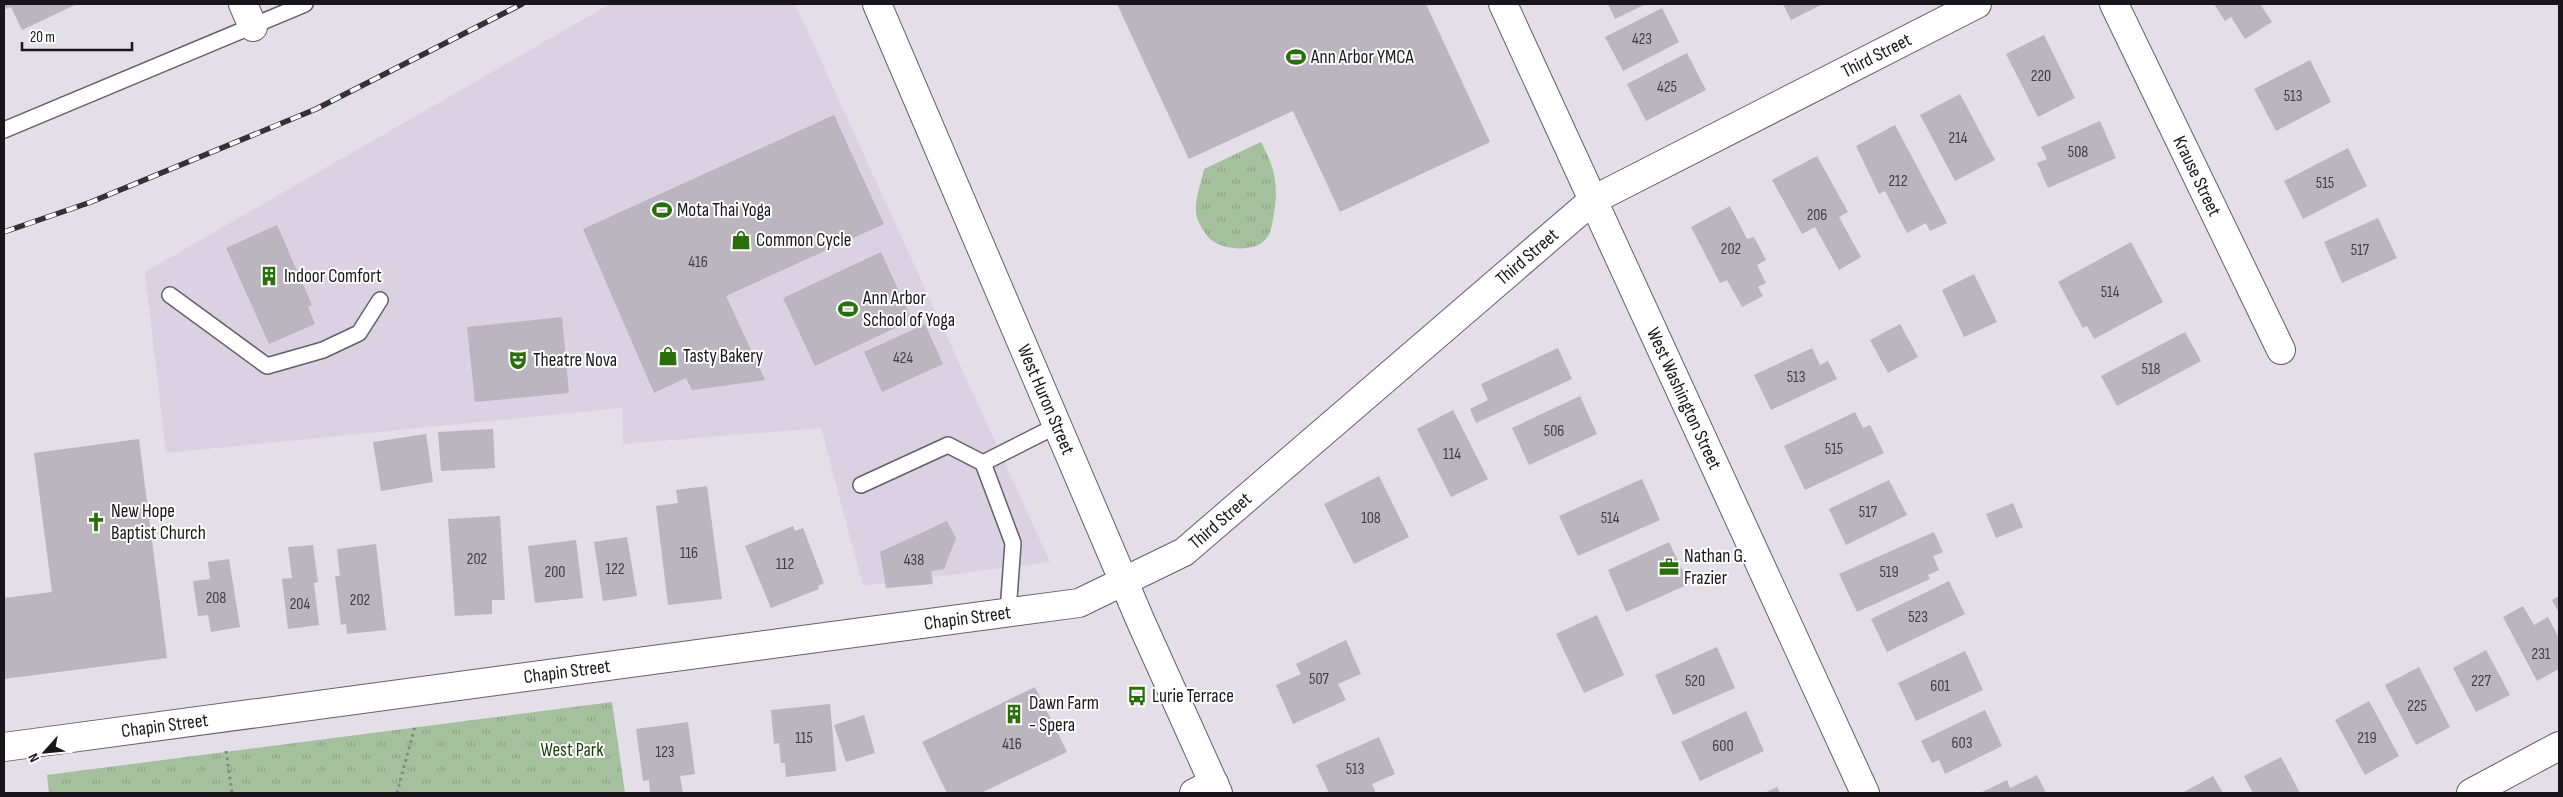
<svg xmlns="http://www.w3.org/2000/svg" width="2563" height="797" font-family="'Sofia Sans Condensed',sans-serif">
  <style>
    .built { fill: #dad1e2 }
    .grass { fill: url(#grass-tufts) }
    .building { fill: #bbb5bf }
    .lines { fill: none; stroke-linecap: round; stroke-linejoin: round }
    .service-casing { stroke: #645f68; stroke-width: 18 }
    .minor-casing { stroke: #645f68; stroke-width: 30 }
    .primary-casing { stroke: #645f68; stroke-width: 30 }
    .path { stroke: #868289; stroke-width: 3; stroke-dasharray: 2.5 4; stroke-linecap: butt }
    .service { stroke: #fff; stroke-width: 15 }
    .minor { stroke: #fff; stroke-width: 28 }
    .primary { stroke: #fff; stroke-width: 28 }
    .rail-casing { stroke: #343236; stroke-width: 5.5 }
    .rail { stroke: #fff; stroke-width: 4; stroke-dasharray: 11; stroke-linecap: butt }
    .labels { text-anchor: middle; dominant-baseline: central; stroke-width: 4; stroke-linejoin: round; paint-order: stroke }
    .number-label { font-size: 16px; fill: #413e43 }
    .street-label { font-size: 19px; fill: #18161a; stroke: #fff }
    .poi-label { font-size: 19px; fill: #18161a; stroke: #fff; text-anchor: start }
    .park-label { font-size: 19px; fill: #133d02; stroke: #fff }
  </style>
  <defs>
    <pattern id="grass-tufts" width="24" height="20" patternUnits="userSpaceOnUse" patternTransform="scale(1.25)"><rect width="24" height="20" fill="#a5c09d"/><path d="M3 7l-1-3M5 7V3M7 7l1-3M15 17l-1-3M17 17v-4M19 17l1-3" fill="none" stroke="#8da487"/></pattern>
  </defs>
  <rect width="100%" height="100%" fill="#e3dee8"/>
  <path class="built" d="M610 4H795L1050 562 863 586 821 428 623 444 622 408 166 453 145 272Z"/>
  <g class="grass">
    <path d="M1261 142C1276 170 1279 188 1273 219 1272 226 1270 235 1265 240 1253 253 1221 250 1209 238 1205 234 1199 223 1197 218 1193 203 1201 184 1204 169Z"/>
    <path d="M612 702 625 793H49L47 775Z"/>
  </g>
  <g class="building">
    <path d="M4 4H77L22 30 11 7 6 9Z"/>
    <path d="M1117 4H1426L1490 142 1340 212 1293 111 1189 159Z"/>
    <path d="M1608 4H1646L1615 19Z"/>
    <path d="M1783 4H1820L1821 5 1791 20Z"/>
    <path d="M2214 4H2260L2272 22 2245 39 2231 17 2225 21Z"/>
    <path d="M1662 8 1679 42 1623 71 1605 37Z"/>
    <path d="M2044 35 2075 98 2038 117 2006 54Z"/>
    <path d="M1687 53 1706 90 1646 121 1627 84Z"/>
    <path d="M2310 60 2331 102 2276 131 2254 89Z"/>
    <path d="M1960 94 1995 160 1955 181 1920 115Z"/>
    <path d="M834 115 884 224 726 296 765 380 692 390 686 378 654 393 583 229Z"/>
    <path d="M2100 121 2116 158 2048 188 2037 163 2047 159 2041 147Z"/>
    <path d="M1895 125 1947 223 1930 231 1926 223 1907 233 1885 191 1879 194 1856 146Z"/>
    <path d="M2348 148 2367 186 2303 219 2284 181Z"/>
    <path d="M1817 156 1848 212 1839 217 1861 257 1839 270 1815 227 1802 234 1772 180Z"/>
    <path d="M1730 206 1747 239 1754 237 1766 260 1757 265 1766 283 1758 287 1763 296 1742 307 1727 280 1720 283 1691 227Z"/>
    <path d="M2378 218 2397 258 2342 283 2324 242Z"/>
    <path d="M277 225 312 305 308 307 315 324 269 344 226 248Z"/>
    <path d="M2131 242 2163 302 2094 339 2087 326 2083 328 2058 282Z"/>
    <path d="M881 252 912 320 815 366 783 298Z"/>
    <path d="M1974 274 1997 322 1964 337 1942 290Z"/>
    <path d="M562 317 569 393 475 402 467 327Z"/>
    <path d="M925 324 943 364 882 392 864 352Z"/>
    <path d="M1900 324 1918 357 1888 373 1870 340Z"/>
    <path d="M2185 332 2201 361 2117 406 2101 376Z"/>
    <path d="M1558 348 1572 379 1476 423 1470 409 1488 400 1481 384Z"/>
    <path d="M1812 348 1820 365 1828 361 1837 379 1771 410 1754 375Z"/>
    <path d="M1580 396 1597 434 1529 465 1512 428Z"/>
    <path d="M1453 410 1488 479 1451 497 1417 429Z"/>
    <path d="M1855 412 1863 428 1870 425 1884 453 1805 490 1784 446Z"/>
    <path d="M493 429 495 468 441 471 438 432Z"/>
    <path d="M426 434 433 482 381 491 373 442Z"/>
    <path d="M139 439 167 658 4 679V598L52 592 34 453Z"/>
    <path d="M1379 476 1409 537 1354 564 1324 504Z"/>
    <path d="M1642 479 1660 520 1578 556 1559 516Z"/>
    <path d="M1889 480 1907 515 1846 545 1829 509Z"/>
    <path d="M707 486 722 599 668 605 656 506 678 503 676 490Z"/>
    <path d="M2013 503 2023 527 1996 538 1986 514Z"/>
    <path d="M500 516 505 600H492V614L455 616 448 519Z"/>
    <path d="M947 521 956 538 944 569 931 571 933 584 886 588 880 552Z"/>
    <path d="M793 526 795 531 803 528 824 583 818 586 819 589 771 608 745 546Z"/>
    <path d="M1934 532 1943 552 1933 556 1939 570 1928 575 1930 579 1857 612 1839 574Z"/>
    <path d="M627 537 637 596 603 601 594 542Z"/>
    <path d="M576 540 583 598 535 603 528 546Z"/>
    <path d="M1669 542 1689 584 1626 612 1608 570Z"/>
    <path d="M376 544 386 630 347 634 346 624 341 625 335 576H340L337 549Z"/>
    <path d="M313 545 318 582 314 583 319 625 288 629 282 579 292 578 288 547Z"/>
    <path d="M229 559 240 627 211 632 208 615 198 616 193 581 210 579 208 562Z"/>
    <path d="M1949 581 1965 614 1887 652 1871 619Z"/>
    <path d="M2559 596V613L2552 600Z"/>
    <path d="M2523 606 2534 625 2548 617 2559 638V669L2537 681 2503 617Z"/>
    <path d="M1597 615 1624 675 1584 693 1556 634Z"/>
    <path d="M1346 640 1361 674 1338 684 1346 700 1293 724 1276 685 1301 674 1296 664Z"/>
    <path d="M1717 647 1735 688 1673 715 1655 675Z"/>
    <path d="M2486 650 2510 695 2476 712 2453 668Z"/>
    <path d="M1965 651 1983 690 1916 721 1898 683Z"/>
    <path d="M2419 667 2450 727 2416 745 2385 685Z"/>
    <path d="M1035 687 1067 752 981 793H947L922 742Z"/>
    <path d="M2369 701 2399 756 2365 775 2335 720Z"/>
    <path d="M830 704 836 771 786 777 785 763H781L779 743 774 744 771 710Z"/>
    <path d="M1985 710 2002 746 1945 774 1939 760 1932 763 1921 741Z"/>
    <path d="M1746 711 1764 751 1700 781 1681 742Z"/>
    <path d="M864 715 875 753 846 762 834 725Z"/>
    <path d="M688 722 695 774 680 776 683 793H650L649 780 643 781 636 729Z"/>
    <path d="M1379 737 1395 774 1372 784 1376 793H1329L1316 765Z"/>
    <path d="M2281 757 2300 793H2253L2244 776Z"/>
    <path d="M2037 775 2046 793H1980L2007 780 2010 788Z"/>
    <path d="M2213 776 2223 793H2182Z"/>
    <path d="M1777 787 1780 793H1764Z"/>
  </g>
  <g class="lines">
    <defs>
      <g id="service">
        <path d="M4 130 305 4"/>
        <path d="M170 295 267 366 323 350 359 333 380 300"/>
        <path d="M983 463 1013 543 1008 612"/>
        <path d="M861 485 948 445 983 463 1058 425"/>
      </g>
      <g id="minor">
        <path d="M243 4 253 27"/>
        <path id="s1" d="M1503 4 1865 793"/>
        <path id="s2" d="M2114 4 2281 350"/>
        <path id="s3" d="M4 747 1079 603 1184 552 1593 200 1977 4"/>
        <path d="M1194 793 1214 783"/>
        <path d="M2471 793 2559 746"/>
      </g>
      <g id="primary">
        <path id="s4" d="M877 4 1141 622 1218 793"/>
      </g>
    </defs>
    <use href="#service" class="service-casing"/>
    <use href="#minor" class="minor-casing"/>
    <use href="#primary" class="primary-casing"/>
    <g class="path">
      <path d="M226 751 232 793"/>
      <path d="M397 793 415 726"/>
    </g>
    <use href="#service" class="service"/>
    <use href="#minor" class="minor"/>
    <use href="#primary" class="primary"/>
    <defs>
      <path id="rail" d="M4 232 91 202 316 109 522 4"/>
    </defs>
    <use href="#rail" class="rail-casing"/>
    <use href="#rail" class="rail"/>
  </g>
  <defs>
    <symbol id="stadium-bare" viewBox="-9 -9 18 18"><path d="M0-5a6.5 5 0 1 0 0 10a6.5 5 0 1 0 0-10ZM-3.5-1.8h7v3.6h-7Z" fill="#2a6f0b" stroke="#fff" stroke-width="2.5" paint-order="stroke"/></symbol>
    <symbol id="shop-bare" viewBox="-9 -9 18 18"><path d="M-5-2.5h2.3a2.7 3.5 0 0 1 5.4 0H5L5.5 6h-11ZM-1.5-2.5h3a1.5 2.3 0 0 0-3 0Z" fill="#2a6f0b" stroke="#fff" stroke-width="2.5" paint-order="stroke"/></symbol>
    <symbol id="building-bare" viewBox="-9 -9 18 18"><path d="M-4-6H4V6H1V3H-1V6H-4ZM-2.5-4.3h1.7v1.8h-1.7ZM.8-4.3h1.7v1.8H.8ZM-2.5-1h1.7V.8h-1.7ZM.8-1h1.7V.8H.8Z" fill="#2a6f0b" stroke="#fff" stroke-width="2.5" paint-order="stroke"/></symbol>
    <symbol id="theatre-bare" viewBox="-9 -9 18 18"><path d="M-5-5.5Q0-4 5-5.5V0Q5 5 0 6Q-5 5-5 0ZM-3.3-2.5H-1v1.5H-3.3ZM1-2.5H3.3v1.5H1ZM-2.8 1Q0 5.5 2.8 1Z" fill="#2a6f0b" stroke="#fff" stroke-width="2.5" paint-order="stroke"/></symbol>
    <symbol id="church-bare" viewBox="-9 -9 18 18"><path d="M-1.2-6h2.4v3.5h3.3v2.4h-3.3V6h-2.4V-.1h-3.3v-2.4h3.3Z" fill="#2a6f0b" stroke="#fff" stroke-width="2.5" paint-order="stroke"/></symbol>
    <symbol id="office-bare" viewBox="-9 -9 18 18"><path d="M-6-3h4V-5.5h4V-3h4V5H-6ZM-1-4.5V-3h2v-1.5ZM-6 0V1H6V0Z" fill="#2a6f0b" stroke="#fff" stroke-width="2.5" paint-order="stroke"/></symbol>
    <symbol id="bus-bare" viewBox="-9 -9 18 18"><path d="M-5-6H5V4H4V6H2V4H-2V6H-4V4H-5ZM-3.5-4V0h7V-4ZM-3.5 1.2v1.5H-2V1.2ZM2 1.2v1.5H3.5V1.2Z" fill="#2a6f0b" stroke="#fff" stroke-width="2.5" paint-order="stroke"/></symbol>
  </defs>
  <g fill-rule="evenodd">
    <use href="#stadium-bare" x="1282" y="43" width="28" height="28"/>
    <use href="#stadium-bare" x="648" y="196" width="28" height="28"/>
    <use href="#shop-bare" x="727" y="226" width="28" height="28"/>
    <use href="#building-bare" x="255" y="262" width="28" height="28"/>
    <use href="#stadium-bare" x="834" y="295" width="28" height="28"/>
    <use href="#shop-bare" x="654" y="342" width="28" height="28"/>
    <use href="#theatre-bare" x="504" y="346" width="28" height="28"/>
    <use href="#church-bare" x="82" y="508" width="28" height="28"/>
    <use href="#office-bare" x="1655" y="553" width="28" height="28"/>
    <use href="#bus-bare" x="1123" y="682" width="28" height="28"/>
    <use href="#building-bare" x="1000" y="700" width="28" height="28"/>
  </g>
  <g class="labels">
    <g class="number-label">
      <text x="1642" y="39">423</text>
      <text x="2041" y="76">220</text>
      <text x="1667" y="87">425</text>
      <text x="2293" y="96">513</text>
      <text x="1958" y="138">214</text>
      <text x="2078" y="152">508</text>
      <text x="1898" y="181">212</text>
      <text x="2325" y="183">515</text>
      <text x="1817" y="215">206</text>
      <text x="1731" y="249">202</text>
      <text x="2360" y="250">517</text>
      <text x="698" y="262">416</text>
      <text x="2110" y="292">514</text>
      <text x="903" y="358">424</text>
      <text x="2151" y="369">518</text>
      <text x="1796" y="377">513</text>
      <text x="1554" y="431">506</text>
      <text x="1834" y="449">515</text>
      <text x="1452" y="454">114</text>
      <text x="1868" y="512">517</text>
      <text x="1371" y="518">108</text>
      <text x="1610" y="518">514</text>
      <text x="689" y="553">116</text>
      <text x="477" y="559">202</text>
      <text x="914" y="560">438</text>
      <text x="785" y="564">112</text>
      <text x="615" y="569">122</text>
      <text x="555" y="572">200</text>
      <text x="1889" y="572">519</text>
      <text x="216" y="598">208</text>
      <text x="360" y="600">202</text>
      <text x="300" y="604">204</text>
      <text x="1918" y="617">523</text>
      <text x="2541" y="654">231</text>
      <text x="1319" y="679">507</text>
      <text x="1695" y="681">520</text>
      <text x="2481" y="681">227</text>
      <text x="1940" y="686">601</text>
      <text x="2417" y="706">225</text>
      <text x="804" y="738">115</text>
      <text x="2367" y="738">219</text>
      <text x="1962" y="743">603</text>
      <text x="1012" y="744">416</text>
      <text x="1723" y="746">600</text>
      <text x="665" y="752">123</text>
      <text x="1355" y="769">513</text>
    </g>
    <g class="street-label">
      <text stroke="none"><textPath href="#s3" startOffset="2059">Third Street</textPath></text>
      <text stroke="none"><textPath href="#s2" startOffset="191">Krause Street</textPath></text>
      <text stroke="none"><textPath href="#s3" startOffset="1654">Third Street</textPath></text>
      <text stroke="none"><textPath href="#s1" startOffset="434">West Washington Street</textPath></text>
      <text stroke="none"><textPath href="#s4" startOffset="430">West Huron Street</textPath></text>
      <text stroke="none"><textPath href="#s3" startOffset="1249">Third Street</textPath></text>
      <text stroke="none"><textPath href="#s3" startOffset="972">Chapin Street</textPath></text>
      <text stroke="none"><textPath href="#s3" startOffset="568">Chapin Street</textPath></text>
      <text stroke="none"><textPath href="#s3" startOffset="162">Chapin Street</textPath></text>
    </g>
    <g class="poi-label">
      <text x="1311" y="57">Ann Arbor YMCA</text>
      <text x="677" y="210">Mota Thai Yoga</text>
      <text x="756" y="240">Common Cycle</text>
      <text x="284" y="276">Indoor Comfort</text>
      <text x="863" y="298">Ann Arbor<tspan x="863" dy="22">School of Yoga</tspan></text>
      <text x="683" y="356">Tasty Bakery</text>
      <text x="533" y="360">Theatre Nova</text>
      <text x="111" y="511">New Hope<tspan x="111" dy="22">Baptist Church</tspan></text>
      <text x="1684" y="556">Nathan G.<tspan x="1684" dy="22">Frazier</tspan></text>
      <text x="1152" y="696">Lurie Terrace</text>
      <text x="1029" y="703">Dawn Farm<tspan x="1029" dy="22">- Spera</tspan></text>
    </g>
    <g class="park-label">
      <text x="572" y="750">West Park</text>
    </g>
  </g>
  <rect width="2563" height="797" fill="none" stroke="#18161a" stroke-width="10"/>
  <g transform="translate(45 752) rotate(243)" stroke="#ffffff" stroke-width="4" paint-order="stroke">
  <path d="M0-4L9 19L0 12L-9 19Z" fill="#18161a"/>
  <text y="-8" font-size="14" font-weight="bold" text-anchor="middle" fill="#18161a">N</text>
  </g>
  <path d="M22 42v8h110v-8" fill="none" stroke="#18161a" stroke-width="2.5"/>
  <text x="30" y="42" font-size="15" fill="#18161a" stroke="#ffffff" stroke-width="4" paint-order="stroke">20 m</text>
</svg>
